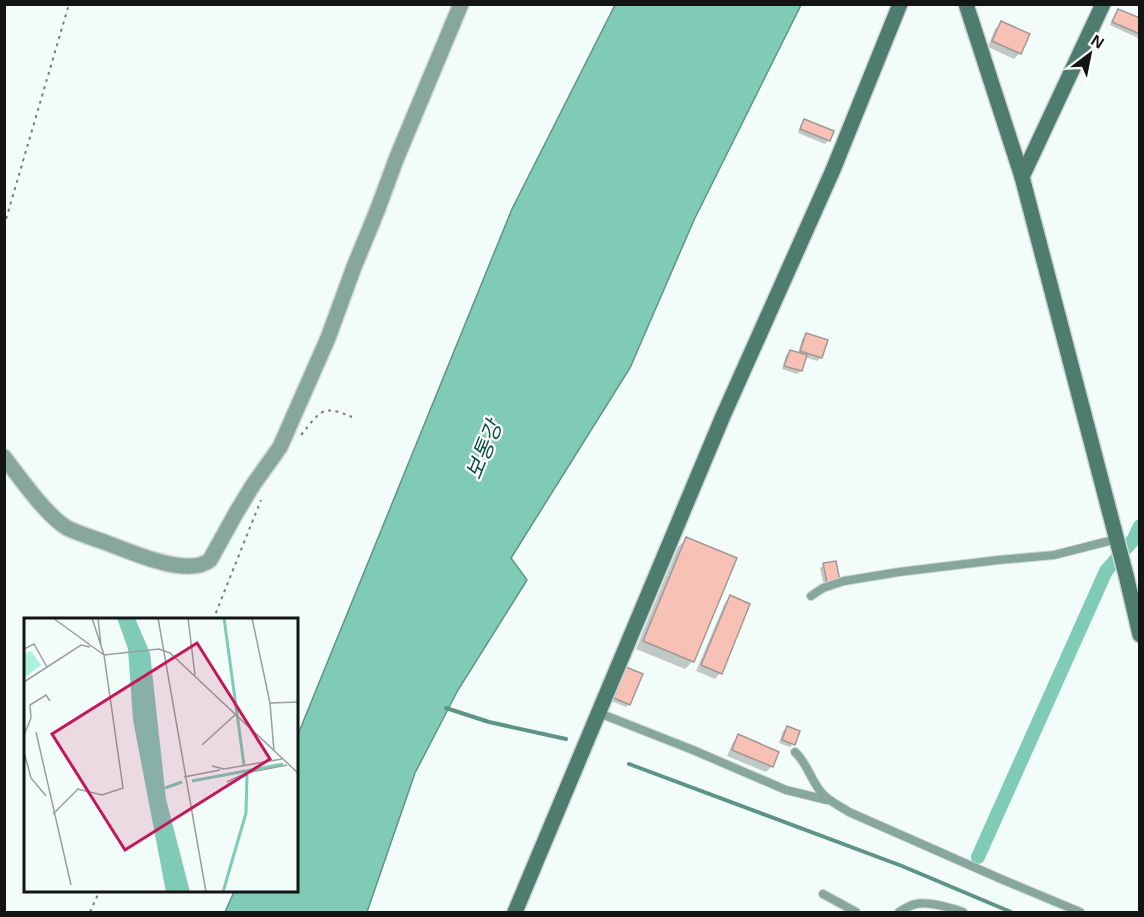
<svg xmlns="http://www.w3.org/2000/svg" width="1144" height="917" font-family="Helvetica,'Noto Sans KR',sans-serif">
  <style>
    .water { fill: #7fcbb6; stroke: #5e9485; stroke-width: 1.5 }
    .shadow { fill: #0003 }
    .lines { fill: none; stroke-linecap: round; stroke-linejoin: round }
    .stream { stroke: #5e9485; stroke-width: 4 }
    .canal { stroke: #7fcbb6; stroke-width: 14 }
    .building { fill: #f8c1b6; stroke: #a19896; stroke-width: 1.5 }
    .lane-casing { stroke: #ced7d4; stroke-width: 10 }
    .street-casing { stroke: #ced7d4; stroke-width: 18 }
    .secondary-casing { stroke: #ced7d4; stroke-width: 18 }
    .path { stroke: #787e7c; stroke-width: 2; stroke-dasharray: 3 4.5; stroke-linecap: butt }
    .lane { stroke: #87a69c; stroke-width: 8 }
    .street { stroke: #87a69c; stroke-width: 15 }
    .secondary { stroke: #4e7d70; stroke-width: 15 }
    .labels { text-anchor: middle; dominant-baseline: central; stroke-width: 4.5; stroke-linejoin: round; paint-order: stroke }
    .water-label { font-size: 22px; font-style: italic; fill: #0f5042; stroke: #fff }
    .inset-river { fill: none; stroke: #7fcbb6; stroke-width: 3 }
    .inset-road { fill: none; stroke: #98a09d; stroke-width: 1.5 }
    .view { fill: #c2185b; fill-opacity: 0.15; stroke: #c2185b; stroke-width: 3 }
    .inset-edge { fill: none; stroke: #121514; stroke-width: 3 }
  </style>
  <rect width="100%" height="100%" fill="#f2fcf9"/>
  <path class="water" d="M615 5H801L694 220 630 368 511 558 527 580 458 690 415 773 367 912H225L234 892H297V737L512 209Z"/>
  <g class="shadow">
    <path d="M1118 10 1140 20V39L1110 25 1115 14Z"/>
    <path d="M1001 23 1020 53 1014 59 988 47 995 29Z"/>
    <path d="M805 121 829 140 825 144 798 133 801 124Z"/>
    <path d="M806 335 821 357 817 361 805 357 801 371 797 374 782 369 786 355 790 352 798 354 802 339Z"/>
    <path d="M686 539 735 559 692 662 685 669 636 649 678 547Z"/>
    <path d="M824 565 838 580 824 586 820 568Z"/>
    <path d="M730 597 720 673 715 679 696 671 725 603Z"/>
    <path d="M627 669 629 704 626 707 611 701 623 673Z"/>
    <path d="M787 728 793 744 790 747 779 743 783 731Z"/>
    <path d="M738 736 777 753 772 766 766 772 727 756 733 742Z"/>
  </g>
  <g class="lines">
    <g class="stream">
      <path d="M446 708 489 722 566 739"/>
      <path d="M629 764 902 866 1011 912"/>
    </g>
    <path class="canal" d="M978 857 1106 571 1134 539 1140 526"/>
  </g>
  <g class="building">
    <path d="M1118 9 1140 18V34L1112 22Z"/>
    <path d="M1001 21 1030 34 1021 54 992 41Z"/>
    <path d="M804 119 834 131 830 141 800 129Z"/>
    <path d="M806 333 828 340 822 358 800 351Z"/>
    <path d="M790 350 807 355 802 371 784 366Z"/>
    <path d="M686 537 737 558 694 662 643 641Z"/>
    <path d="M836 561 840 581 827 583 823 563Z"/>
    <path d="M730 595 750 604 722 674 701 665Z"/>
    <path d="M626 667 643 674 630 705 614 698Z"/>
    <path d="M787 726 800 731 795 745 782 740Z"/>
    <path d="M738 734 779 752 773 767 732 750Z"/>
  </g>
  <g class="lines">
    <defs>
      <g id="lane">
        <path d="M811 596 823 588 844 581 899 572 998 560 1054 555 1117 539"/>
        <path d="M599 713 693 750 786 790 827 800"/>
        <path d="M795 752C807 763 811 780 821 792 828 801 840 806 849 812L1001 879 1080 912"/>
        <path d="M823 894 856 912"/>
        <path d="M899 912C904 909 910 905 916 904 929 901 951 908 963 912"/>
      </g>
      <path id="street" d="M4 457C20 478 46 515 67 528 80 534 93 538 107 543 131 552 188 578 210 560L236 513 253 485 280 447 328 338 354 267 377 211 397 157 461 4"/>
      <g id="secondary">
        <path d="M966 4 1022 177 1126 575 1140 635"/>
        <path d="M1022 177 1103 4"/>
        <path d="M515 912 723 416 833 170 900 4"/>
      </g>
    </defs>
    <use href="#lane" class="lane-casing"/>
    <use href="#street" class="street-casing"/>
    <use href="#secondary" class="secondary-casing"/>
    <g class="path">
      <path d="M4 226 69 4"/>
      <path d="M301 435C321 411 321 404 352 417"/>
      <path d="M213 620 261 500"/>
      <path d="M90 912 99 892"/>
    </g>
    <use href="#lane" class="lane"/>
    <use href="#street" class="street"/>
    <use href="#secondary" class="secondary"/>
  </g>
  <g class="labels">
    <g class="water-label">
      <text transform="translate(484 450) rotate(-68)">보통강</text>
    </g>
  </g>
  <g transform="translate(24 618)">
    <rect width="274" height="274" fill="#f2fcf9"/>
    <path d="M7 33 17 47 0 60V36Z" fill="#acf1dd"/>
    <path d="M93 0H111L126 35 142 181 166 274H142L109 102 104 31Z" fill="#7fcbb6"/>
    <path class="inset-river" d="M200 0 220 147M168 163 259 146M141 170 158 164M199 274 222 195 223 157"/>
    <path class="inset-road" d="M29 0 80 37 135 31 146 35 275 156M74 0 77 28M134 0 182 274M164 0 171 57M228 0 246 85M0 31 10 26 23 49M0 64 57 27 66 29M12 114 47 267M0 117 7 100 6 87 22 77 26 83M178 127 212 96M250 133 246 85 275 84M0 134 7 160 22 178M188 148 200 151 258 141M160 159 196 152M203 164 222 155 263 147M29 196 54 171 78 177 99 170 80 37 68 0"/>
    <path class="view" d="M173 25 246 141 101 232 28 116Z"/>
    <rect width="274" height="274" class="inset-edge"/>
  </g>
  <rect width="1144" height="917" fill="none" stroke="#121514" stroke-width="12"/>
  <g transform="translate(1090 54) rotate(32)" stroke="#ffffff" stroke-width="4.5" paint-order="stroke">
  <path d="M0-4.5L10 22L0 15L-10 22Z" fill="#121514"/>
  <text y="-9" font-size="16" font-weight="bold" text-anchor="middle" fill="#121514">N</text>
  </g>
</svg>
